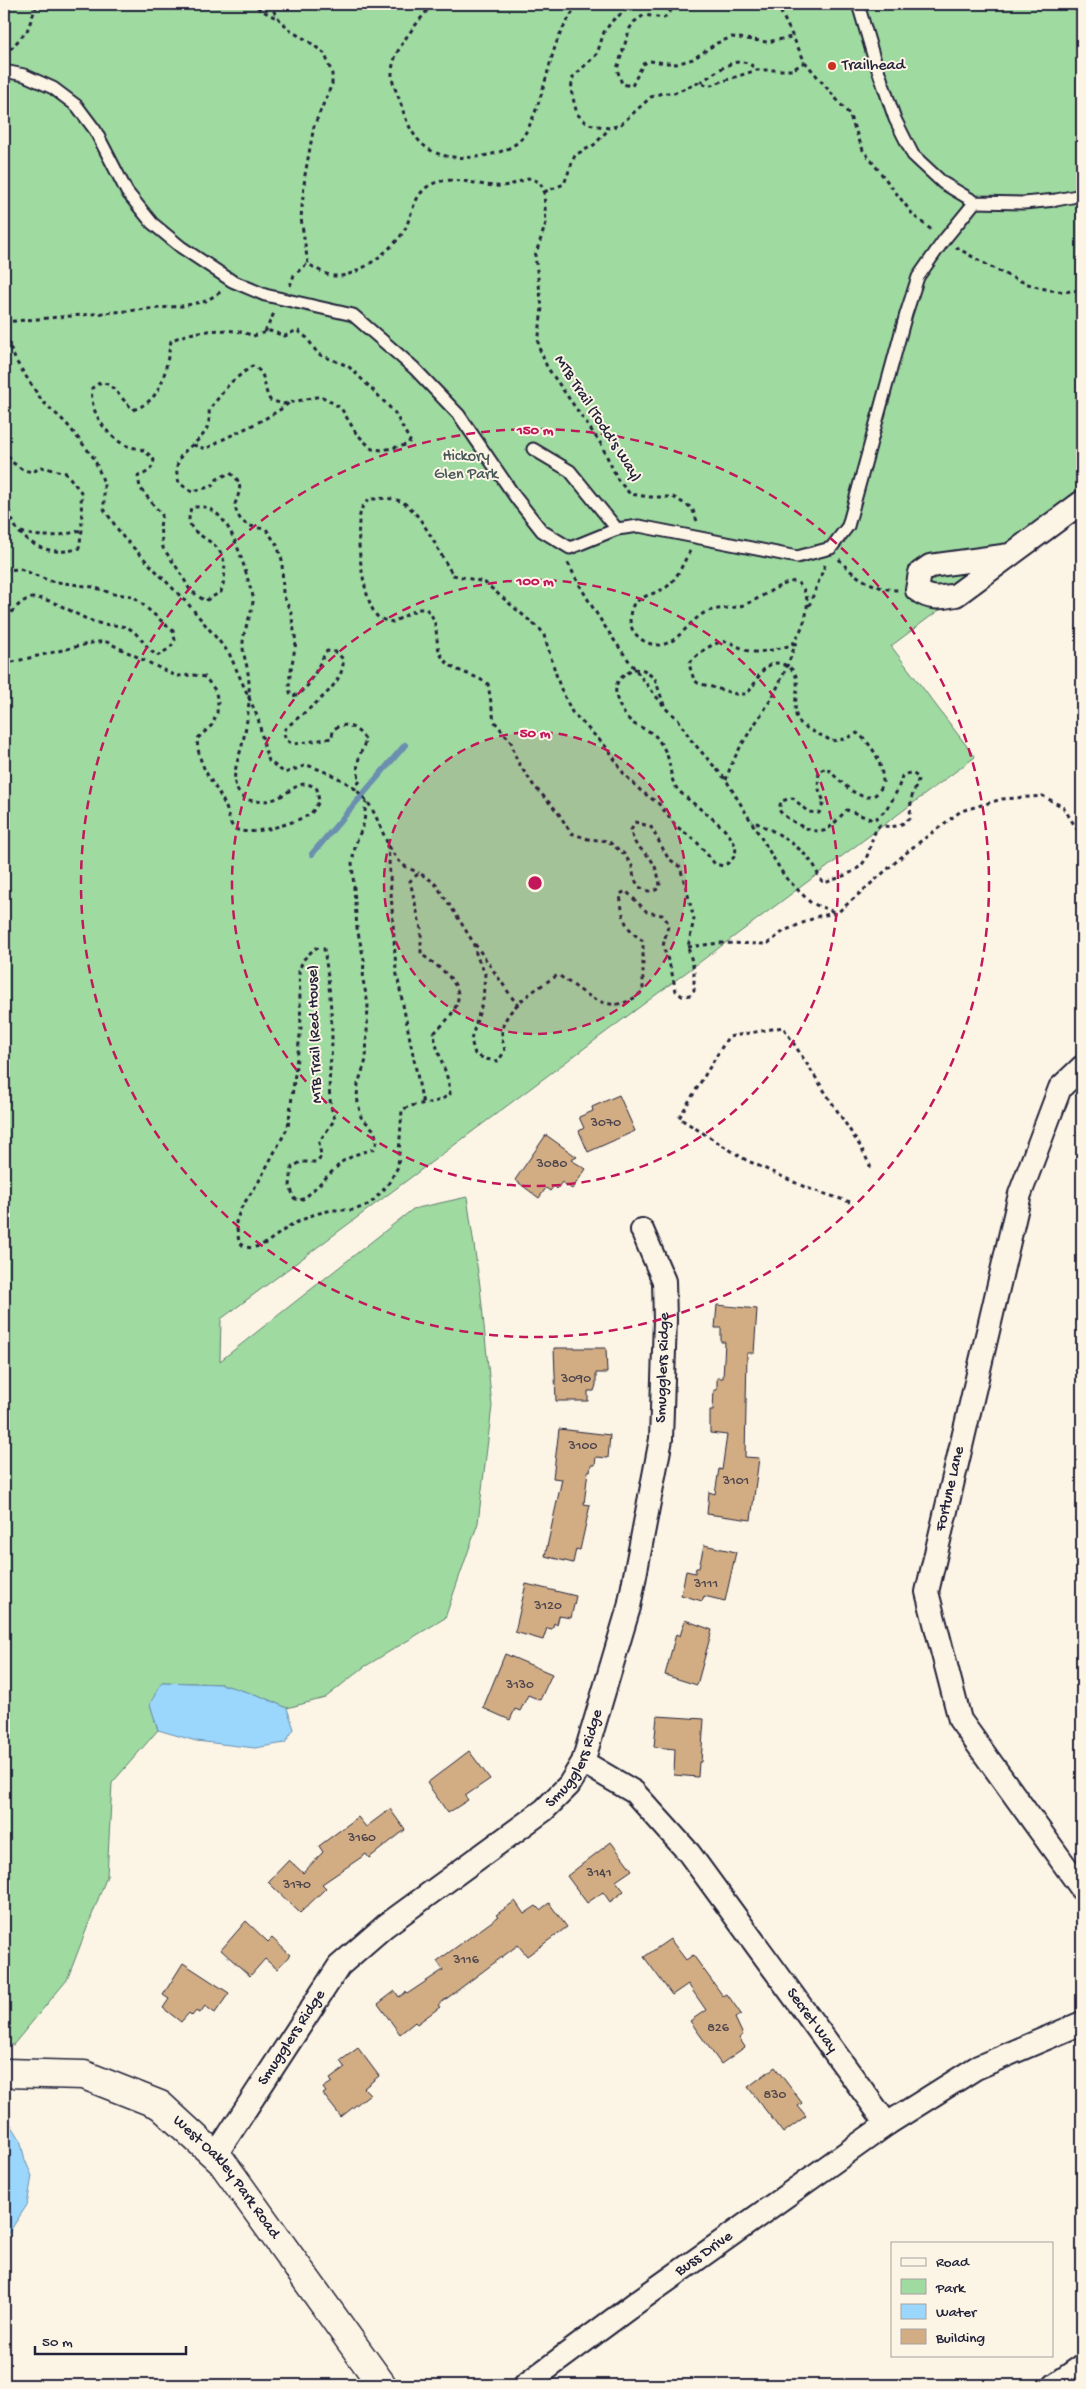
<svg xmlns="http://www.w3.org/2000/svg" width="1086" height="2389" font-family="'Gochi Hand',sans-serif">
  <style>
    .green { fill: #9fdaa1; stroke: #607e6e }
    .water { fill: #9bd7fc; stroke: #6b8faf }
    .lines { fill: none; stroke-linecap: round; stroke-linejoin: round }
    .stream { stroke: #6b8faf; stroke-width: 6 }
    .building { fill: #d2ad84; stroke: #22223b }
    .service-casing { stroke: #22223b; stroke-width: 15 }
    .minor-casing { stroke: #22223b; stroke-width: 26 }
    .tertiary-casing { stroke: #22223b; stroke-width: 31 }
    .path { stroke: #22223b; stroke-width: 3; stroke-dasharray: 4 4; stroke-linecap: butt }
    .service { stroke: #fcf5e5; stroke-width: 11 }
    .minor { stroke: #fcf5e5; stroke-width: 22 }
    .tertiary { stroke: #fcf5e5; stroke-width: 28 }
    .ring { fill: none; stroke: #c2185b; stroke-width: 2.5; stroke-dasharray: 9 6 }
    .poi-dot { fill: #c8321e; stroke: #fcf5e5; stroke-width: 2 }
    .labels { text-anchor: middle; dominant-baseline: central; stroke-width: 4; stroke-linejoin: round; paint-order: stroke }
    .number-label { font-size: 14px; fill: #4e454d }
    .poi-label { font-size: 16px; fill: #22223b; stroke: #fcf5e5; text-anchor: start }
    .street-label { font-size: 16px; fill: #22223b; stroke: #fcf5e5 }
    .park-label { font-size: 16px; fill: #48595a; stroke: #fcf5e5 }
    .centre { fill: #c2185b; stroke: #fcf5e5; stroke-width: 2.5 }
    .ring-label { font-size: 15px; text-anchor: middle; font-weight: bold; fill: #c2185b; stroke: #fcf5e5; stroke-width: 4; stroke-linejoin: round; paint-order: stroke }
  </style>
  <rect width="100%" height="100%" fill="#fcf5e5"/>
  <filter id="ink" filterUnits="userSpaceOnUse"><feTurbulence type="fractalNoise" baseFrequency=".02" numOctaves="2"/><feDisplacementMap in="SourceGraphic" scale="10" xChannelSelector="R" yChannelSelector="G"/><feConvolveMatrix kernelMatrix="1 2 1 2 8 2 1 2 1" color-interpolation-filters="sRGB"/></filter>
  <g filter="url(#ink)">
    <path class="green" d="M4 4H1082V503L891 646 975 757 221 1319 220 1361 413 1209 467 1197 480 1286 492 1406 478 1523 445 1618 364 1667 325 1698 287 1708 260 1696 221 1684 162 1682 150 1704 158 1730 112 1783 107 1876 67 1980 13 2045 4 2044Z"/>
    <g class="water">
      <path d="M162 1682 221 1684 260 1696 287 1708 294 1729 285 1743 255 1748 196 1741 158 1730 150 1704Z"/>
      <path d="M4 2113 20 2139 25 2160 32 2176 27 2205 4 2240 6 2166Z"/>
    </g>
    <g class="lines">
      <path class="stream" d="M312 854 405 745"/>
    </g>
    <g class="building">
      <path d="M619 1095 635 1131 588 1152 579 1131 584 1128 579 1117 593 1111 592 1107Z"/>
      <path d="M546 1135 577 1157 571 1160 586 1169 572 1189 562 1182 557 1189 554 1186 550 1191 546 1188 539 1198 515 1180Z"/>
      <path d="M717 1305 757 1309 754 1353H747L745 1457 759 1458 751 1520 707 1514 709 1492 715 1494 719 1469 722 1470 727 1435 710 1433V1410H713L714 1390H717V1378H723L725 1342H721V1328H715Z"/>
      <path d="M554 1348H606L607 1373H596V1385L594 1391H588V1401H556Z"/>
      <path d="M559 1429 610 1435 608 1458 596 1457 595 1465H591L590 1471H588L584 1504 590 1505 580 1550 576 1549 573 1563 545 1556 562 1479 553 1478Z"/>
      <path d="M704 1545 736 1552 725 1601 704 1596 702 1601 681 1595 686 1571 695 1573 696 1568H699Z"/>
      <path d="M526 1584 576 1596 571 1618 559 1616 557 1625 554 1623 552 1629 547 1628 543 1640 515 1632Z"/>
      <path d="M685 1620 712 1630 697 1685 665 1675 676 1634 680 1636Z"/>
      <path d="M505 1654 552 1674 540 1700 528 1695 520 1711 515 1709 510 1720 483 1708Z"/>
      <path d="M657 1716 704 1719 701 1762H699L698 1777 674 1775 675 1749 654 1747Z"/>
      <path d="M469 1751 490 1779 465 1796 468 1800 448 1813 427 1783Z"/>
      <path d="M390 1809 405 1830 369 1858 366 1854 322 1884 326 1888 300 1913 268 1882 289 1860 303 1873 323 1852 319 1846 358 1817 366 1827Z"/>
      <path d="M611 1842 632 1870 616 1881 624 1891 610 1902 603 1892 587 1903 567 1876Z"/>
      <path d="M515 1901 524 1914 536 1906 540 1910 549 1903 567 1927 527 1956 518 1945 438 2005 440 2007 417 2024 415 2022 400 2034 378 2004 395 1991 399 1997 406 1992 407 1994 443 1970 437 1961 498 1917 496 1915Z"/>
      <path d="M246 1921 268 1942 272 1938 290 1955 277 1969 265 1959 250 1976 221 1950Z"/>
      <path d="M670 1939 686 1960 693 1955 723 1996 727 1994 741 2014 735 2018 743 2035 739 2038 745 2047 721 2064 690 2021 706 2010 688 1984 672 1995 644 1957Z"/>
      <path d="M183 1963 229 1993 215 2013 205 2006 200 2013 196 2011 192 2016 189 2013 181 2022 163 2008 169 1999 163 1995Z"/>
      <path d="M358 2048 379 2076 364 2088 370 2094 341 2117 323 2094 326 2092 323 2088 332 2082 330 2079 345 2068 340 2061Z"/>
      <path d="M775 2067 802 2103 798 2106 806 2116 783 2133 748 2087Z"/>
    </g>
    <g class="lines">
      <defs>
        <g id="service">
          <path d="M858 4 873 55 895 119 913 155 943 183 975 202 1024 203 1056 200 1082 195"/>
          <path d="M4 71 24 75 53 88 77 106 95 130 127 192 152 223 181 247 232 281 265 295 353 315 414 368 459 415 516 498 542 531 570 548 617 529"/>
          <path d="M533 449 570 471 617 529 639 526 797 557 831 548 848 526 906 314 918 277 944 240 975 202"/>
        </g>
        <g id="minor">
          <path d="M1010 555 930 566 920 573 917 590C930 600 940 598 956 595L1082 502"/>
          <path d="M1082 1067 1060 1088 1020 1194 927 1592 960 1720 1082 1889"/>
          <path id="s1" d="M583 1762 634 1792 689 1853 887 2124"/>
          <path id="s2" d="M215 2156 339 1966 385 1926 544 1810 569 1785 583 1762 629 1607 661 1439 665 1320 664 1281 642 1230"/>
          <path id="s3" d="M525 2385 637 2302 887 2124 976 2068 1082 2023"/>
          <path d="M1055 2385 1082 2366"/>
        </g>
        <g id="tertiary">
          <path id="s4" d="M4 2073 84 2075 160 2105 222 2162 382 2385"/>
        </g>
      </defs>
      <use href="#service" class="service-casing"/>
      <use href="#minor" class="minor-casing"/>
      <use href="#tertiary" class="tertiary-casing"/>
      <g class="path">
        <path d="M250 4 278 19"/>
        <path d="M269 4 279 19 292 32 307 40 325 54 332 74V84L314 126 305 175 301 218 308 264C316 268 326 276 336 276 357 278 398 246 406 227 412 213 414 197 427 187 447 173 474 185 495 186 507 187 517 183 528 178L540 182 544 192 546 223 535 256 542 307 538 345 547 367 601 444 618 480 630 494 650 497H673L692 508 697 521"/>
        <path d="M432 4C418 24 391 49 392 75 392 83 397 93 400 101 412 144 430 161 476 157 490 155 506 152 518 142 536 126 547 71 555 47 560 31 569 18 578 4"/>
        <path d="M634 4 613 20 604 32 597 54 573 77 571 90 577 114 588 124 609 128 620 125 651 97 662 93H674L700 82 708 86 757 70H792L805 62"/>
        <path d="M677 4 664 18 644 15 634 22 630 28 617 69 622 84 632 86 643 64 650 61 676 64 693 59 717 43 732 37 767 42 792 37"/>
        <path d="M777 4 805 62 849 114 863 150 914 216 933 231"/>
        <path d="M5 55 27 31 37 4"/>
        <path d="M700 82C719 72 738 50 757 70"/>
        <path d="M544 192 564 184 575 155 594 145 609 129"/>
        <path d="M956 247C988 266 1045 301 1082 289"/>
        <path d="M290 286 294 275 307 264"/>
        <path d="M4 322 182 306 206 301 222 291"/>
        <path d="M265 332 274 313"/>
        <path d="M4 333 16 361 42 401 66 423 94 458 104 483V509L123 537 189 605 229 653 258 718 265 750 269 761 285 773 307 765C329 773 350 781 366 800 381 819 384 847 402 864 406 868 414 870 419 873"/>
        <path d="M193 445 206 449C233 432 264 423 289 403"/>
        <path d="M4 449 12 462 23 470 33 472 41 467 66 473 81 492 82 530 79 548C58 556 33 549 18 531 12 522 8 508 4 498"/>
        <path d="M21 532C43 539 61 536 82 530"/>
        <path d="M690 551C684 561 679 575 670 584 662 593 643 594 634 604 630 609 629 620 631 626 633 633 641 640 646 642 674 655 685 622 706 612 717 608 725 609 736 607 757 603 774 585 795 581 817 595 805 627 792 645 781 648 766 652 754 652 743 651 738 645 728 642 716 639 695 655 689 664L694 680 698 683 736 694H746C756 686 758 671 770 665 775 662 779 663 785 665 808 675 790 701 797 718 801 729 822 734 831 741L845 739 857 733C874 746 882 762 883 783 871 817 839 780 827 768L819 771 818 787 824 802 819 813 808 812 793 798 781 801 779 810C785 819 815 836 826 830 832 827 841 815 847 810L873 820C888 812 898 792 902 776 909 772 912 772 919 778L911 799 910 818C900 827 893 828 880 825 870 836 872 848 865 860 858 873 837 878 825 883 817 879 818 870 813 864 797 843 775 831 752 821"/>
        <path d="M839 559C852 576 876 590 898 590"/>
        <path d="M568 563C594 615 627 660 663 705"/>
        <path d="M4 570 20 569 50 581 93 587 114 594 133 596 173 631 175 640 170 648 157 656C147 648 142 639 133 631 125 624 113 626 103 624 79 620 59 599 34 598 23 597 11 613 4 620"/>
        <path d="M809 606 825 565"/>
        <path d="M4 664 96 642H107L176 676 194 675 205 677 215 690 218 701 217 713 212 725 197 739C199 771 213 779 225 805 228 811 229 822 233 827 244 840 297 822 310 814 314 811 316 806 319 802L317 789C301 776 292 792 277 798 268 802 249 804 241 795 227 781 240 757 243 741 248 720 251 694 248 673 247 664 243 655 243 646 242 631 254 611 253 598 253 593 249 586 248 580 241 556 226 497 191 508 190 511 189 516 189 520 192 544 238 535 221 592L205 601 190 590 180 572 163 548 160 527 162 515 140 488 138 476C148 473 152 470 154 460 139 443 139 452 123 444 104 433 89 410 92 388L101 382 110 385 133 410C165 399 165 369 171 341 190 330 233 326 253 336L270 331 285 336 297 330 307 338 318 354 348 366 372 389 395 413 410 441 406 445 383 450 372 449 356 433 341 408 321 396 283 404 270 400C262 387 268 372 252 366L230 383 209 410C213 445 179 442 177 468 176 472 178 479 179 483L192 492 212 486 217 479 230 473C244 482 240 491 235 504 237 523 248 527 266 529L277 545 282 560 283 594 291 613 296 642 290 675 289 688 291 696C310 695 317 664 327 651L336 652 343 659C346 687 302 712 284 730 284 738 286 742 294 744L332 738 333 730C345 719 358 729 366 740 360 755 354 765 360 781L355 787V790"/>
        <path d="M726 780C735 749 756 724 773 696 782 678 790 661 796 642"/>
        <path d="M366 800 364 823 356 843 352 862 357 928 364 960 363 980 368 1004 366 1060 358 1084 357 1097 361 1117 374 1130 377 1141 374 1149 357 1154 343 1161 306 1197 299 1201 294 1198 290 1186 292 1167 301 1162H318L321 1156 319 1142 335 1119C325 1095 331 1068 332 1042 332 1012 329 979 324 949L315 948 303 960 299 971 301 1028 288 1127 259 1181 241 1208 236 1222 239 1242 245 1247 253 1248 266 1243 291 1225 315 1214 332 1210H354L370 1204 387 1186 398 1167 402 1110C418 1100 432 1108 450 1094 449 1072 436 1054 434 1033 475 996 459 981 421 954V929L410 881 419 873 434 882 455 913 473 942 477 957 485 973 483 1000 471 1040 475 1054 485 1059 498 1061 505 1051C504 1046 502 1040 502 1035 500 1010 540 986 558 975 587 993 610 1021 643 991V941C623 927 623 918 620 894L626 891 647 912 662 915 667 921 668 926 663 946 671 969 676 991 682 996 690 995 694 991V969L688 947 694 919 688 895 680 867 668 858 651 827 636 822 631 830C634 847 638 845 648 856 655 863 659 876 660 886L656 890 648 891 639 887 634 878 632 866 624 854 608 841 588 839 571 833 557 811 534 786 517 761 511 742 494 721 488 684C472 672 449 673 440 653 434 638 440 621 426 609H418L393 622C388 621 382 620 378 617 363 604 353 527 362 508 363 505 367 502 369 499 378 499 388 497 397 500 420 506 440 556 453 575L484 582 543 632 560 687 572 712 608 749 624 774 641 791 659 804 676 826 696 841 715 864 723 866C766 844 687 805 676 787 670 778 671 768 668 758 666 751 661 744 657 738 652 731 641 728 634 724 622 715 608 690 621 678 625 674 630 672 634 669L644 670 655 679 665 708 678 719 691 740 726 780 785 877 811 903 837 913"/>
        <path d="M388 845 396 970 423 1104"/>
        <path d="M475 944 518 1006"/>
        <path d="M688 947 719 943 767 944 784 931 819 916 837 913 913 847 961 811 1002 799 1043 796 1063 807 1082 837"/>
        <path d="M850 1202 807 1188 746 1160 679 1118 728 1037 783 1027 862 1149 872 1170"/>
      </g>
      <use href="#service" class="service"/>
      <use href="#minor" class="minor"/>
      <use href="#tertiary" class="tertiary"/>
    </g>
  </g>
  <circle cx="535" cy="883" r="151" fill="#c2185b" fill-opacity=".12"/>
  <g class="ring">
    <circle cx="535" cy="883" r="151"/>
    <circle cx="535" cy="883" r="303"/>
    <circle cx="535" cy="883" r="454"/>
  </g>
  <circle class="poi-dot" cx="832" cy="66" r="5"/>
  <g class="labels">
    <g class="number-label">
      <text x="606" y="1123">3070</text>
      <text x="552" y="1164">3080</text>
      <text x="576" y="1379">3090</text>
      <text x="583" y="1446">3100</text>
      <text x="736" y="1481">3101</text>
      <text x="706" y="1584">3111</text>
      <text x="548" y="1606">3120</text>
      <text x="520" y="1685">3130</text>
      <text x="362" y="1838">3160</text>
      <text x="599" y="1873">3141</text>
      <text x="297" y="1885">3170</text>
      <text x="466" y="1960">3116</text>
      <text x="718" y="2028">826</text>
      <text x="775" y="2095">830</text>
    </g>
    <g class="poi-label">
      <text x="842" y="66">Trailhead</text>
    </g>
    <g class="street-label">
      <text transform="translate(597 419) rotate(57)">MTB Trail (Todd's Way)</text>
      <text transform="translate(316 1034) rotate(-92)">MTB Trail (Red House)</text>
      <text stroke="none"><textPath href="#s2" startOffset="951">Smugglers Ridge</textPath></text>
      <text transform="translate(951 1489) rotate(-77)">Fortune Lane</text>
      <text stroke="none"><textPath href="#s2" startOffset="546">Smugglers Ridge</textPath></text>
      <text stroke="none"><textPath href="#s1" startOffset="349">Secret Way</textPath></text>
      <text stroke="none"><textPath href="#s2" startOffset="141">Smugglers Ridge</textPath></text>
      <text stroke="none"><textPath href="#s4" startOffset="260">West Oakley Park Road</textPath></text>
      <text stroke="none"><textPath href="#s3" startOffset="222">Buss Drive</textPath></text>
    </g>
    <g class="park-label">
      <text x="466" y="457">Hickory<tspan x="466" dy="18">Glen Park</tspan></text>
    </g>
  </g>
  <circle cx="535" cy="883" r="8" class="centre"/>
  <g class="ring-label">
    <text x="535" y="434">150 m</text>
    <text x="535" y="585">100 m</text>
    <text x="535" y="737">50 m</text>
  </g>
  <rect width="1086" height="2389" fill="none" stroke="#fcf5e5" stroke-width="20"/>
  <rect x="10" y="10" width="1066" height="2369" fill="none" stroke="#22223b" stroke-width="2" filter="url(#ink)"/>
  <rect x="891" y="2242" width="162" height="115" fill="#fcf5e5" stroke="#a5a1a1"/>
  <rect x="901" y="2258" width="25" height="8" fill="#fcf5e5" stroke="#a5a1a1"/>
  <text x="936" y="2266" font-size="15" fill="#22223b">Road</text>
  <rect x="901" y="2279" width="25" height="15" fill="#9fdaa1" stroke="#a5a1a1"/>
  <text x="936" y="2292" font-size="15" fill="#22223b">Park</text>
  <rect x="901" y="2304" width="25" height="15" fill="#9bd7fc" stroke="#a5a1a1"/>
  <text x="936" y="2316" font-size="15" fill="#22223b">Water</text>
  <rect x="901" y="2329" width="25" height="15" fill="#d2ad84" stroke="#a5a1a1"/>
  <text x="936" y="2342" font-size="15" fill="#22223b">Building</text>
  <path d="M35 2346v8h151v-8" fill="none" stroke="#22223b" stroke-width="2.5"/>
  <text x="42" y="2346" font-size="15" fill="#22223b" stroke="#fcf5e5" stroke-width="4" paint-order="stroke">50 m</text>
</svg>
